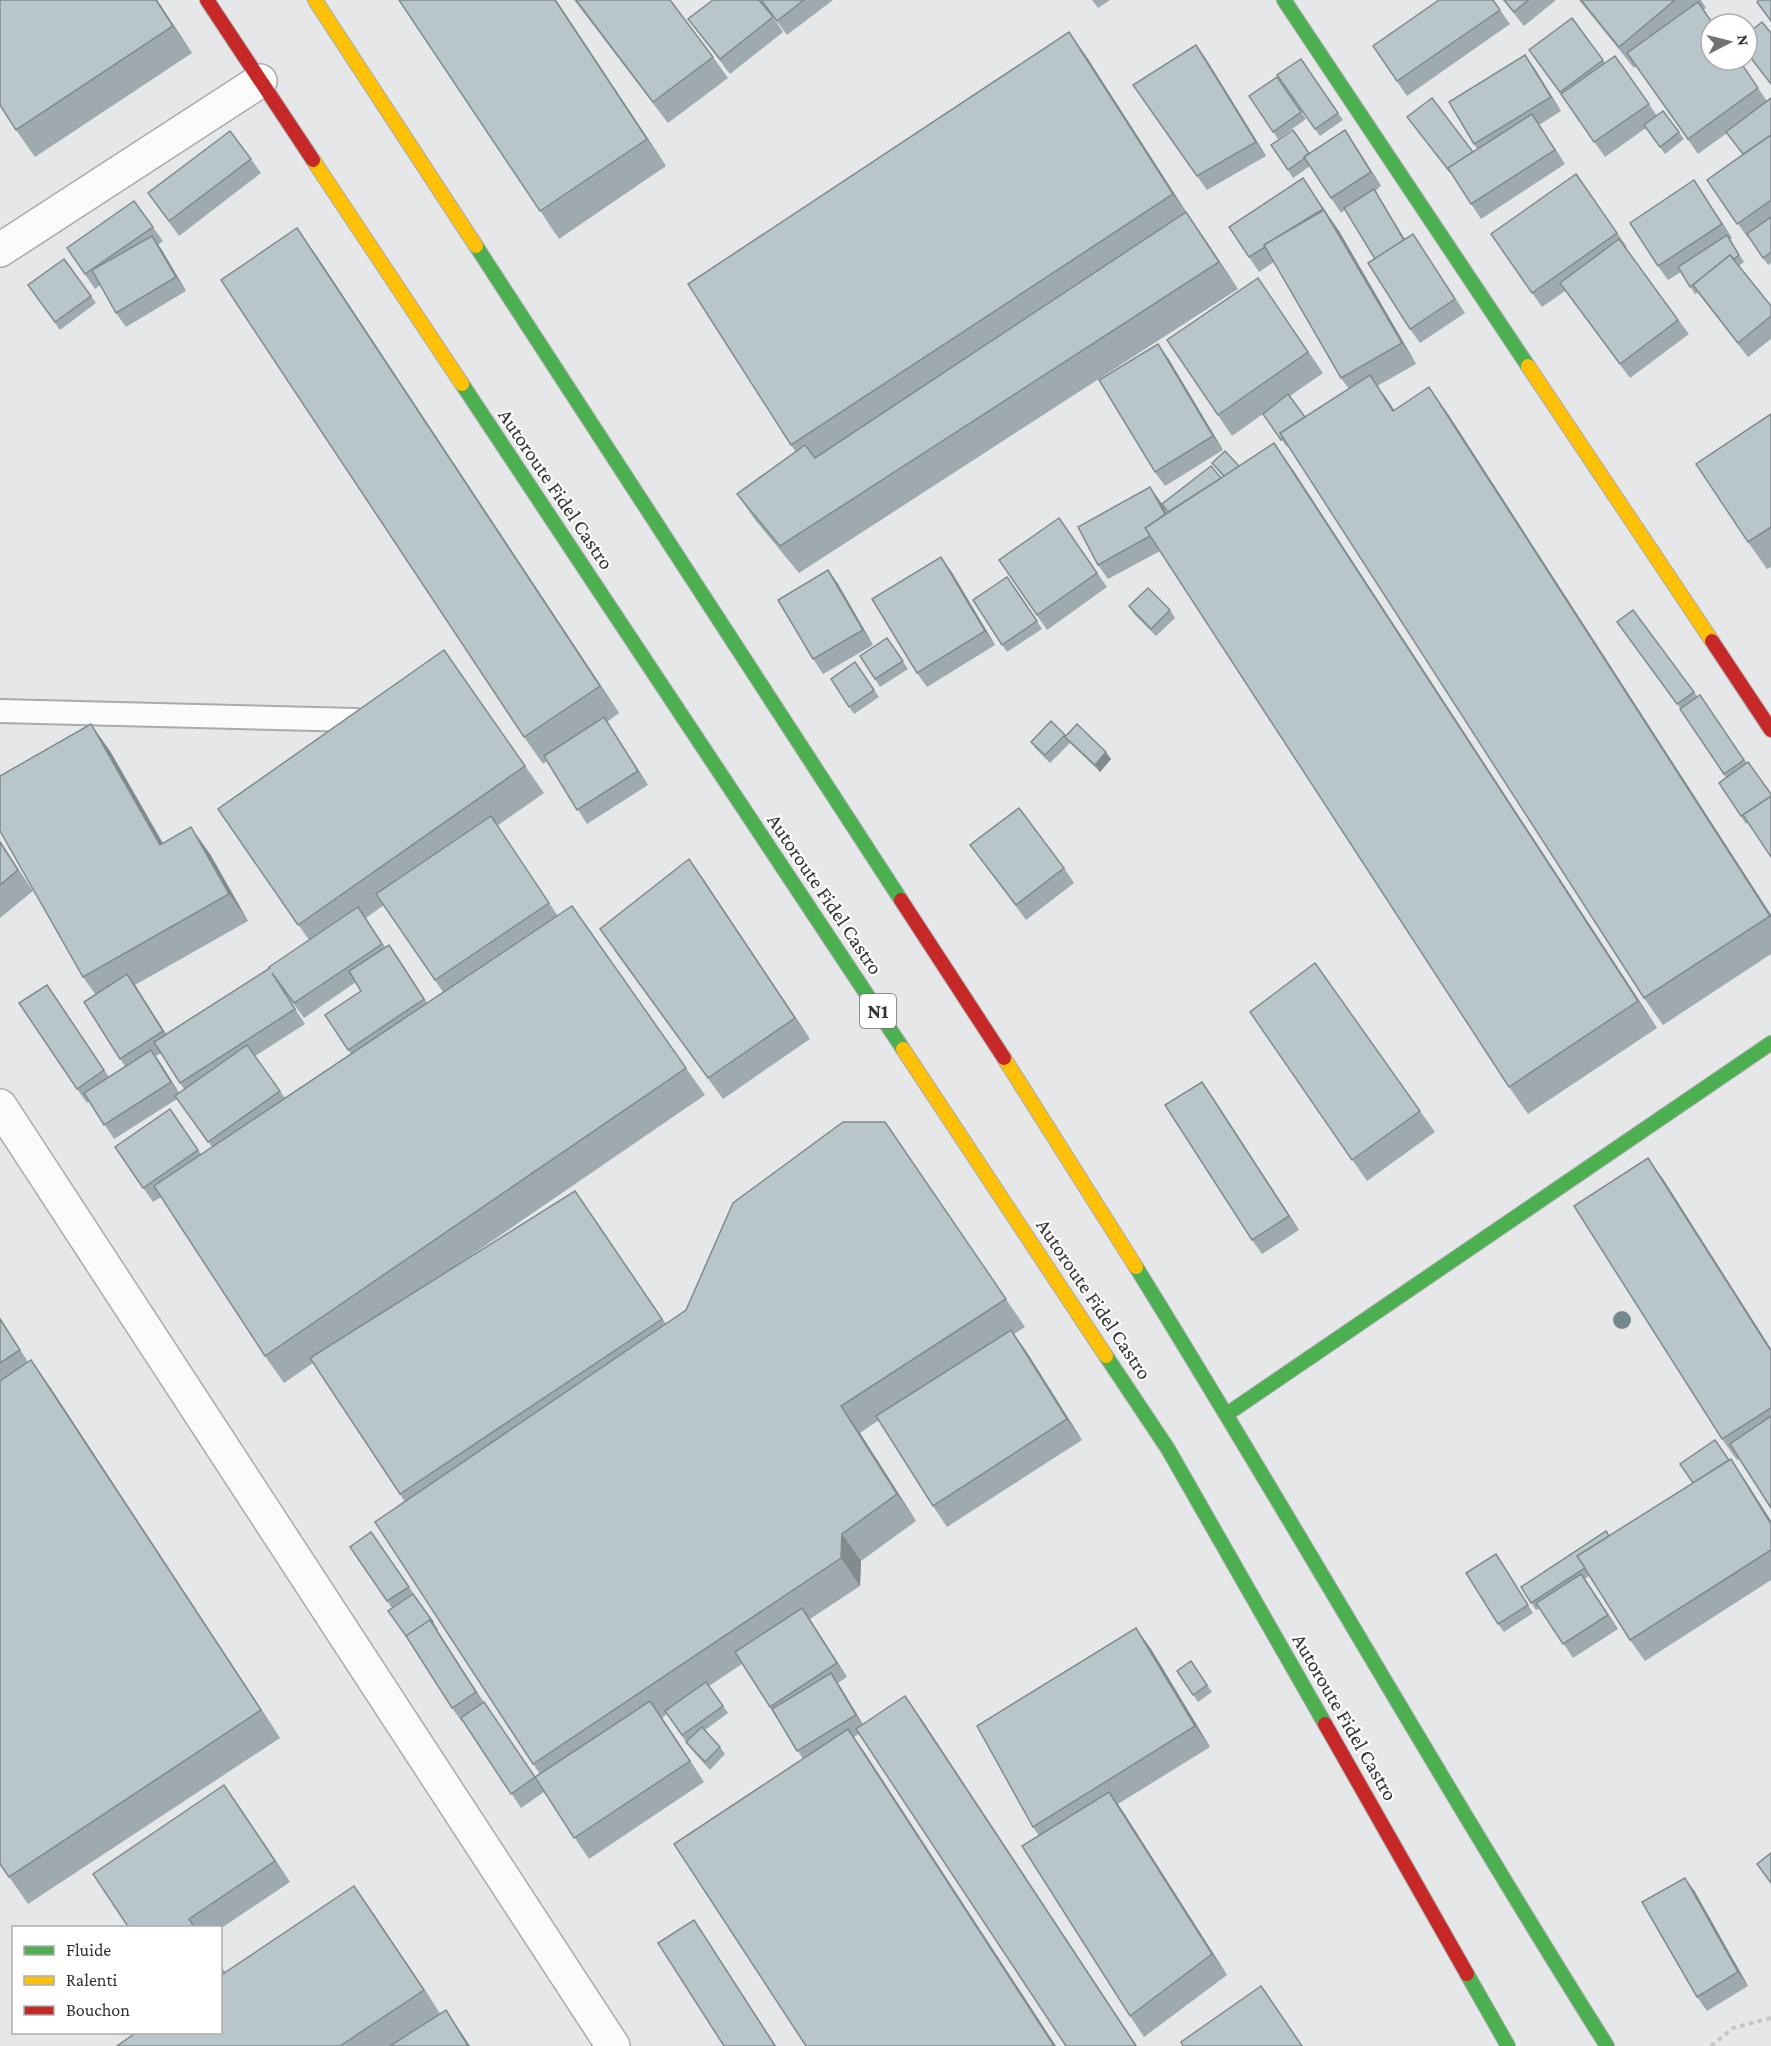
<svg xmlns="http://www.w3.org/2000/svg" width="1771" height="2046" font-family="'Crimson Pro',serif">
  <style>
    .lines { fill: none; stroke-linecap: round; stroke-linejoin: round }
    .lane-casing { stroke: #a9aaac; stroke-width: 26 }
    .street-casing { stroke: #a9aaac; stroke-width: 36 }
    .fast-casing { stroke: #a9aaac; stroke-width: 16 }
    .slow-casing { stroke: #a9aaac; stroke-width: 16 }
    .jam-casing { stroke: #a9aaac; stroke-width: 16 }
    .path { stroke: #c6c6c6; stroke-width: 4; stroke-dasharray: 4.5 4.5; stroke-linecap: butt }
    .lane { stroke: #fbfbfc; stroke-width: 22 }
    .street { stroke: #fbfbfc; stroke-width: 33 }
    .fast { stroke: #4caf50; stroke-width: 14 }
    .slow { stroke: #ffc107; stroke-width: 14 }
    .jam { stroke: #c62828; stroke-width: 14 }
    .tree { fill: #75888f }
    .wall { fill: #9eaaaf; fill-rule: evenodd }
    .shaded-wall { fill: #818b8e }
    .building { fill: #b8c6cb; stroke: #818b8e; stroke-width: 1.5 }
    .labels { text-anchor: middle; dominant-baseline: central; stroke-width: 4.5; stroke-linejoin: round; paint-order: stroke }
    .shield { fill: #fff; stroke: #6f7070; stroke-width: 1.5 }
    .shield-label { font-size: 20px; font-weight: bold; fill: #313333 }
    .street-label { font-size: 21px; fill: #313333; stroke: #fff }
  </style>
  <rect width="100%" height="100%" fill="#e5e7e9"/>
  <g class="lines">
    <defs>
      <path id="lane" d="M0 711 356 720"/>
      <g id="street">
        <path d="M0 250 260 81"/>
        <path d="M0 1106 613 2046"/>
      </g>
      <g id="fast">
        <path d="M1284 0 1528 366"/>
        <path d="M476 246 901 900"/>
        <path d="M462 384 903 1049"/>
        <path d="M1136 1267C1296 1525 1445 1789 1607 2046"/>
        <path d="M1106 1356 1168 1449 1325 1724"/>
        <path d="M1227 1414 1771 1043"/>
        <path d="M1467 1974 1508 2046"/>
      </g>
      <g id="slow">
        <path d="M315 0 476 246"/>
        <path d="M313 160 462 384"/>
        <path d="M1528 366 1712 641"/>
        <path d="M903 1049 1106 1356"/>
        <path d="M1004 1058 1136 1267"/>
      </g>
      <g id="jam">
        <path d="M207 0 313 160"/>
        <path d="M1712 641 1771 730"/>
        <path d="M901 900 1004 1058"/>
        <path d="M1325 1724 1467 1974"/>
      </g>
    </defs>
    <use href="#lane" class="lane-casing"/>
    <use href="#street" class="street-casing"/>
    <use href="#fast" class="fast-casing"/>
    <use href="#slow" class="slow-casing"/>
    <use href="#jam" class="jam-casing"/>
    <path class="path" d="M1711 2046 1733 2028 1771 2018"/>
    <use href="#lane" class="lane"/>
    <use href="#street" class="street"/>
    <use href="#fast" class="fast"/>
    <use href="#slow" class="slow"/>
    <use href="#jam" class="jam"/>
  </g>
  <circle class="tree" cx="1622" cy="1320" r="9"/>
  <g class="wall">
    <path d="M0 0H157L192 53 35 157 16 130Z"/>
    <path d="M399 0H556L666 166 559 239Z"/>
    <path d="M574 0H670L713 57 728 78 668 123Z"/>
    <path d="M761 0H833L787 35Z"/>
    <path d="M1092 0H1110L1098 8Z"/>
    <path d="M1493 0 1510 24 1407 96 1373 46Z"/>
    <path d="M1503 0H1556L1524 26Z"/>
    <path d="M1579 0H1701L1706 8 1703 10 1767 101 1771 98V263L1768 265 1749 237 1748 238 1707 180 1743 154 1727 133 1698 154 1636 66 1634 68Z"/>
    <path d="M773 17 783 32 730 74 688 19Z"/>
    <path d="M1572 18 1605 63 1615 56 1657 116 1663 111 1684 139 1665 154 1646 128 1605 157 1529 50Z"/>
    <path d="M1069 32 1088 59 1186 212 1238 289 799 573 756 521 737 494 796 452 791 445Z"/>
    <path d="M1196 45 1206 59 1266 156 1207 190 1133 85Z"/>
    <path d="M1525 55 1561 111 1539 125 1565 164 1481 219 1453 176 1407 117 1473 152 1477 149 1474 144Z"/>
    <path d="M1301 59 1343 120 1320 136 1277 75Z"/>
    <path d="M1277 77 1306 119 1278 139 1249 96Z"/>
    <path d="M1355 145 1381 186 1375 191 1405 239 1423 249 1465 313 1420 343 1410 329 1375 259 1345 210 1341 213 1310 166 1293 178 1288 170 1310 153Z"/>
    <path d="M251 159 261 173 179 236 148 193Z"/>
    <path d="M1576 174 1627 247 1625 248 1689 334 1630 378 1565 291 1542 307 1491 234Z"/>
    <path d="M1303 178 1339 231 1416 364 1377 386 1394 410 1448 414 1771 915V954L1663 1025 1644 998 1288 446 1287 447 1263 414 1232 436 1167 340 1258 278 1323 373 1290 396 1305 417 1349 389 1341 378 1274 262 1259 272 1249 257Z"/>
    <path d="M1694 180 1732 238 1730 240 1744 262 1739 266 1771 306V339L1748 357 1698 293 1695 294 1681 272 1668 280 1658 266Z"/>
    <path d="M134 201 163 241 158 245 186 291 126 327 116 313 100 285 95 289 67 248Z"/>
    <path d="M316 255 619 713 607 722 648 785 587 824 547 761 543 764 524 737Z"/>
    <path d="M64 259 96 303 60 330 28 285Z"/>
    <path d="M1168 358 1223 450 1165 486 1155 472Z"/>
    <path d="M1771 414V567L1767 569 1748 542Z"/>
    <path d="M1212 463 1293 470 1657 1028 1528 1114 1509 1087 1160 551 1108 579 1098 565 1160 501 1167 513 1223 477Z"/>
    <path d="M1059 518 1107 587 1047 630 999 560Z"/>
    <path d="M828 570 838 584 873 645 823 674 813 659Z"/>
    <path d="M951 571 995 645 927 687 917 673Z"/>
    <path d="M1007 577 1042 629 1007 652 973 600Z"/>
    <path d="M1129 606 1170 610 1175 618 1156 636 1134 614Z"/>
    <path d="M1633 610 1747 763 1771 794V857L1748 822 1746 824 1719 783 1726 778 1680 709V708L1617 622Z"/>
    <path d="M887 638 908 669 880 687 860 656Z"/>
    <path d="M444 650 544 793 497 826 558 916 572 906 705 1095 441 1276 594 1218 666 1324 686 1310 885 1122 1025 1327 1014 1334 1026 1351 1082 1440 947 1527 933 1506 879 1420 860 1433 916 1521 861 1561 860 1586 810 1619 847 1677 838 1683 863 1724 924 1723 859 1734 854 1737 867 1756 803 1759 742 1664 709 1686 728 1713 705 1730 720 1747 725 1754 710 1770 691 1749 667 1714 662 1718 704 1782 589 1859 544 1792 521 1808 463 1721 462 1722 452 1708 392 1608 350 1547 371 1532 414 1594H413L438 1629 437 1630 484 1703 535 1777 540 1774 533 1764 405 1502 313 1363 284 1383 265 1356 161 1197 153 1202 115 1147 170 1109 201 1154 212 1147 177 1099 114 1139 89 1101 87 1103 77 1089 47 985 109 1077 125 1066 120 1059 96 995 83 977 110 751 163 843 210 854 248 921 135 985 166 1034 270 968 309 940 218 809ZM384 905 443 992 427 1003 389 945 385 947 366 918ZM356 982 361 991 325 1015 351 1054 285 1098 255 1056 305 1024 282 988 304 1018ZM161 1053 184 1089 179 1093 156 1056Z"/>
    <path d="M855 662 879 697 854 714 831 679Z"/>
    <path d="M1051 721 1066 736 1111 759 1100 772 1070 743 1050 763 1036 749 1031 742Z"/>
    <path d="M0 841 33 891 0 918Z"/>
    <path d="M970 845 1064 868 1074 883 1026 920Z"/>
    <path d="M689 859 810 1039 723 1099 614 950Z"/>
    <path d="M1315 963 1435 1132 1367 1181 1250 1012Z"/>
    <path d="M1212 1096 1299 1230 1262 1254 1252 1240Z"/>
    <path d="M1663 1179 1771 1349V1508L1739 1459 1737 1460 1722 1439Z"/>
    <path d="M0 1318 28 1362 50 1387 280 1738 28 1904 0 1864Z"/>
    <path d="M1729 1460 1745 1480 1771 1521V1580L1645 1661 1630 1640 1590 1575 1585 1579 1618 1629 1573 1658 1540 1608 1536 1610 1521 1587 1610 1536Z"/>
    <path d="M1501 1562 1533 1613 1504 1632 1498 1624Z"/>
    <path d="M1151 1649 1210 1747 1118 1804 1227 1975 1144 2037 1130 2016 1039 1836 1033 1827Z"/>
    <path d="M1191 1661 1212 1692 1198 1702 1177 1671Z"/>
    <path d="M224 1785 290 1882 220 1929V1928H129Z"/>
    <path d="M1685 1878 1695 1892 1748 1986 1707 2011 1697 1997Z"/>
    <path d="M373 1913 440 2014 460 2031 470 2046H117L220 2032V1965L226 1973Z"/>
  </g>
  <g class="shaded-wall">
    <path d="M156 0H157L192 53 173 26Z"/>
    <path d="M555 0H556L666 166 647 139Z"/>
    <path d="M1069 32 1088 59 1192 221 1173 194Z"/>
    <path d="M1196 45 1206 59 1266 156 1256 142Z"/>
    <path d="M1525 55 1535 69 1561 111 1551 97Z"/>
    <path d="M1532 114 1542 129 1565 164 1555 150Z"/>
    <path d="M1345 130 1355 145 1381 186 1371 172Z"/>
    <path d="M1303 178 1330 219 1324 210 1339 231 1416 364 1402 343 1331 221Z"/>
    <path d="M1694 180 1704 195 1732 238 1722 224Z"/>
    <path d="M1186 212 1205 239 1238 289 1219 262Z"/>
    <path d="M297 228 316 255 619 713 600 686Z"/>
    <path d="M152 236 162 250 186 291 176 277Z"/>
    <path d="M1158 344 1168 358 1223 450 1213 436Z"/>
    <path d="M1370 375 1389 402 1412 438 1393 411Z"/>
    <path d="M1429 387 1448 414 1771 915V918Z"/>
    <path d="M1274 443 1293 470 1657 1028 1638 1001Z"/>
    <path d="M1150 487 1160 501 1181 539 1171 525Z"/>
    <path d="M941 557 951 571 995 645 985 631Z"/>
    <path d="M828 570 838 584 873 645 863 630Z"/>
    <path d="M604 717 614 732 648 785 638 771Z"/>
    <path d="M91 724 110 751 179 872 160 845Z"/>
    <path d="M1106 752 1111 759 1100 772 1095 765Z"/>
    <path d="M191 827 210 854 248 921 229 894Z"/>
    <path d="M689 859 704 880 810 1039 795 1018Z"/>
    <path d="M389 945 399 959 434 1014 424 999Z"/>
    <path d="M127 974 137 988 173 1045 163 1031Z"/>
    <path d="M151 1050 161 1064 181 1096 171 1082Z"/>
    <path d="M1202 1082 1212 1096 1299 1230 1289 1216Z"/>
    <path d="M1648 1158 1663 1179 1771 1349V1351Z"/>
    <path d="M1011 1330 1026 1351 1082 1440 1067 1419Z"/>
    <path d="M31 1360 50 1387 280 1738 261 1710Z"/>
    <path d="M841 1406 860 1433 916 1521 897 1494Z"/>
    <path d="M1731 1459 1745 1480 1771 1521V1524Z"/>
    <path d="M842 1534 861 1561 860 1586 841 1558Z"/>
    <path d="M1581 1574 1591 1588 1618 1629 1608 1615Z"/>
    <path d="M802 1608 812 1623 847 1677 837 1663Z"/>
    <path d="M430 1620 440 1635 486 1706 476 1692Z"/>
    <path d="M1136 1628 1151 1649 1210 1747 1195 1726Z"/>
    <path d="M831 1673 841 1688 866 1730 856 1715Z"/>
    <path d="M905 1696 924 1723 1137 2046H1136Z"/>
    <path d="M650 1701 665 1722 704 1782Z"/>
    <path d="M848 1729 867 1756 1056 2046H1054Z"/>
    <path d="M224 1785 239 1806 290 1882 275 1861Z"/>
    <path d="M1109 1792 1124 1813 1227 1975 1212 1954Z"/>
    <path d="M1685 1878 1695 1892 1748 1986 1738 1972Z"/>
    <path d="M354 1886 373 1913 443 2017 424 1990Z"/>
    <path d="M694 1920 708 1941 776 2046H775Z"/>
    <path d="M446 2010 470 2046H468Z"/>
  </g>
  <g class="building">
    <path d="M0 0H156L173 26 16 130 0 105Z"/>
    <path d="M399 0H555L647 139 540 211Z"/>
    <path d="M576 0H670L713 57 653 102Z"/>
    <path d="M713 0H759L773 17 720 59 688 19Z"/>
    <path d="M761 0H804L777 21Z"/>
    <path d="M1439 0H1493L1500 10 1397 81 1373 46Z"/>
    <path d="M1504 0H1528L1514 12Z"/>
    <path d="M1581 0H1675L1619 47Z"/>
    <path d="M1759 0H1771V21L1757 2Z"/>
    <path d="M1698 2 1713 24H1711V60H1739L1758 88 1688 139 1627 53Z"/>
    <path d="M1572 18 1603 60 1560 92 1529 50Z"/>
    <path d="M1762 22 1771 33V84L1747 53V34Z"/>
    <path d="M1069 32 1173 194 791 445 688 284Z"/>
    <path d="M1196 45 1256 142 1197 176 1133 85Z"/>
    <path d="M1525 55 1551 97 1474 144 1449 102Z"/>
    <path d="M1615 56 1649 104 1594 142 1561 94Z"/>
    <path d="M1301 59 1338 113 1315 129 1277 75Z"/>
    <path d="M1277 77 1301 112 1273 132 1249 96Z"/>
    <path d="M1432 98 1473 152 1448 168 1450 172 1407 117Z"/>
    <path d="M1771 98V135L1743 154 1726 132Z"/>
    <path d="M1663 111 1679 132 1660 147 1644 125Z"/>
    <path d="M1532 114 1555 150 1471 204 1448 168Z"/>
    <path d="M1293 130 1309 153 1304 157 1305 158 1288 170 1271 145Z"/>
    <path d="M1345 130 1371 172 1331 198 1304 157Z"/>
    <path d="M230 131 251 159 169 221 148 193Z"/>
    <path d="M1771 135V200L1737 224 1707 180Z"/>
    <path d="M1576 174 1617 233 1532 293 1491 234Z"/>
    <path d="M1303 178 1323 209 1264 245 1265 247 1249 257 1229 227Z"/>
    <path d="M1694 180 1722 224 1658 266 1630 223Z"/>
    <path d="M1374 189 1404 240 1375 259 1344 208Z"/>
    <path d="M134 201 153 227 85 274 67 248Z"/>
    <path d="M1324 210 1402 343 1341 378 1264 245Z"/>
    <path d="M1186 212 1219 262 780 546 737 494 805 445 815 458Z"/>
    <path d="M1771 217V252L1763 258 1747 234Z"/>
    <path d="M297 228 600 686 524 737 221 280Z"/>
    <path d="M1413 234 1455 299 1410 329 1368 263Z"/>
    <path d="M1727 235 1739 255 1734 259 1730 255 1690 287 1678 267Z"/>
    <path d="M152 236 176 277 116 313 92 270Z"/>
    <path d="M1619 239 1678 320 1620 364 1560 283Z"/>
    <path d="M1730 255 1771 306V316L1738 343 1693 285Z"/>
    <path d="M64 259 91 296 55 322 28 285Z"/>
    <path d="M1258 278 1308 352 1218 415 1167 340Z"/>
    <path d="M1158 344 1213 436 1155 472 1099 380Z"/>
    <path d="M1370 375 1393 411 1429 387 1770 916 1644 998 1280 433Z"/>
    <path d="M1288 394 1305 417 1280 433 1283 438 1281 440 1263 414Z"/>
    <path d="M1771 414V527L1748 542 1696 464Z"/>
    <path d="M1274 443 1638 1001 1509 1087 1145 528Z"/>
    <path d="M1225 451 1239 466 1224 476 1212 463Z"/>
    <path d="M1211 466 1221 478 1168 512 1162 504Z"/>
    <path d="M1150 487 1165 514 1145 528 1150 536 1098 565 1078 527Z"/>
    <path d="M1059 518 1097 573 1037 615 999 560Z"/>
    <path d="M941 557 985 631 917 673 872 599Z"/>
    <path d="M828 570 863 630 813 659 778 600Z"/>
    <path d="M1007 577 1037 621 1002 645 973 600Z"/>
    <path d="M1148 588 1170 610 1151 629 1129 606Z"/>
    <path d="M1633 610 1694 692 1677 704 1617 622Z"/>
    <path d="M887 638 903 661 875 679 860 656Z"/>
    <path d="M444 650 525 766 298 925 218 809Z"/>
    <path d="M855 662 874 690 849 707 831 679Z"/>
    <path d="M1700 695 1744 760 1724 774 1680 709Z"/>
    <path d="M604 717 638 771 577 810 544 756Z"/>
    <path d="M1051 721 1065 735 1045 755 1031 742Z"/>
    <path d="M91 724 160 845 191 827 229 894 83 977 0 831V776Z"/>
    <path d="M1077 724 1106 752 1095 765 1065 737Z"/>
    <path d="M1748 762 1771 794V796L1741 816 1719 783Z"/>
    <path d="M1770 797 1771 798V857L1743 815Z"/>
    <path d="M1019 808 1064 868 1016 905 970 845Z"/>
    <path d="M491 816 549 903 435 980 376 894Z"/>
    <path d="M0 842 18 870 0 885Z"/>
    <path d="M689 859 795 1018 708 1078 600 929Z"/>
    <path d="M572 906 686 1068 265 1356 154 1186Z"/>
    <path d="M358 907 382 944 294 1003 272 973 295 1009 180 1083 154 1042 270 968 269 967Z"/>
    <path d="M389 945 424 999 348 1050 325 1015 361 991 349 971Z"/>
    <path d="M1315 963 1420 1111 1352 1160 1250 1012Z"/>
    <path d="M127 974 163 1031 120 1059 84 1002Z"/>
    <path d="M47 985 104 1070 77 1089 19 1003Z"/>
    <path d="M247 1045 280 1091 208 1142 175 1096Z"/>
    <path d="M151 1050 171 1082 104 1125 84 1093Z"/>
    <path d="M1202 1082 1289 1216 1252 1240 1165 1105Z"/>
    <path d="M170 1109 198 1150 143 1188 115 1147Z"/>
    <path d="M843 1122H885L1006 1299 841 1406 897 1494 842 1534 841 1558 533 1764 375 1522 686 1310 733 1203Z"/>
    <path d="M1648 1158 1771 1351V1408L1722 1439 1574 1206Z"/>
    <path d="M575 1191 662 1319 400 1494 310 1358Z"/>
    <path d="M0 1319 20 1350 0 1363Z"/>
    <path d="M1011 1330 1067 1419 933 1506 876 1416Z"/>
    <path d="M31 1360 261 1710 9 1877 0 1864V1381Z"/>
    <path d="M1771 1416V1508L1730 1444Z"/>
    <path d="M1715 1440 1729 1460 1693 1483 1680 1464Z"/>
    <path d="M1731 1459 1771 1524V1550L1630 1640 1577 1556Z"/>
    <path d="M1606 1531 1609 1536 1577 1556 1585 1568 1531 1603 1521 1587Z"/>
    <path d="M371 1532 409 1587 387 1601 350 1547Z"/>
    <path d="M1496 1554 1528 1605 1498 1624 1466 1573Z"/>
    <path d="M1581 1574 1608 1615 1563 1644 1536 1603Z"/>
    <path d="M413 1594 433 1622 432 1623 430 1620 406 1636 388 1611Z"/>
    <path d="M802 1608 837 1663 770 1707 735 1652Z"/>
    <path d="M430 1620 476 1692 452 1708 406 1636Z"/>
    <path d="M1136 1628 1195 1726 1033 1827 977 1726Z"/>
    <path d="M1191 1661 1207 1685 1193 1695 1177 1671Z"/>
    <path d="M831 1673 856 1715 797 1751 772 1709Z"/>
    <path d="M706 1682 723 1706 682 1735 665 1711Z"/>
    <path d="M905 1696 1136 2046H1066L856 1729Z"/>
    <path d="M650 1701 690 1761 574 1838 535 1777Z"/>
    <path d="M484 1702 535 1777 511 1794 461 1718Z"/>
    <path d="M702 1727 720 1747 705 1762 686 1742Z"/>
    <path d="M848 1729 1054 2046H806L674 1844Z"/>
    <path d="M224 1785 275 1861 189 1919 195 1928H129L93 1874Z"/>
    <path d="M1109 1792 1212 1954 1130 2016 1022 1846Z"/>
    <path d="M1771 1853V1883L1757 1864Z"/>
    <path d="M1685 1878 1738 1972 1697 1997 1642 1902Z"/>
    <path d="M354 1886 424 1990 340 2046H117L137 2032H220V1976Z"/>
    <path d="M694 1920 775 2046H724L658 1943Z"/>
    <path d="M1261 1986 1302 2046H1183L1181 2042Z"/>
    <path d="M446 2010 468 2046H390Z"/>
  </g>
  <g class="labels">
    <rect class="shield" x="860" y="994" width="36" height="34" rx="4.5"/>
    <g class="shield-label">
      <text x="878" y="1011">N1</text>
    </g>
    <g class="street-label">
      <text transform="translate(556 489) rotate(56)">Autoroute Fidel Castro</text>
      <text transform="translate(825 894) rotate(56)">Autoroute Fidel Castro</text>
      <text transform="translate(1094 1299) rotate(56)">Autoroute Fidel Castro</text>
      <text transform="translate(1345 1717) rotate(60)">Autoroute Fidel Castro</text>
    </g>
  </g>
  <rect x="12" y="1926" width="210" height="108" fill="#ffffff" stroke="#adadad" stroke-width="1.5"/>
  <rect x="24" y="1946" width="30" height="9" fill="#4caf50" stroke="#adadad" stroke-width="1.5"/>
  <text x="66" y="1956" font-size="18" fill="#313333">Fluide</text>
  <rect x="24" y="1976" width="30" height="9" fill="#ffc107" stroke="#adadad" stroke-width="1.5"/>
  <text x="66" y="1986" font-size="18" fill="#313333">Ralenti</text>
  <rect x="24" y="2006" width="30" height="9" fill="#c62828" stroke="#adadad" stroke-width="1.5"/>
  <text x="66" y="2016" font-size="18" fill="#313333">Bouchon</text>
  <g transform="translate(1729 42) rotate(83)"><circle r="28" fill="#ffffff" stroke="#adadad" stroke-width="1.5"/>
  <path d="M0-4.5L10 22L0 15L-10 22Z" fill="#707273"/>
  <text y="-9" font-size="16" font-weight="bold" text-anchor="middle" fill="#313333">N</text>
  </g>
</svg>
